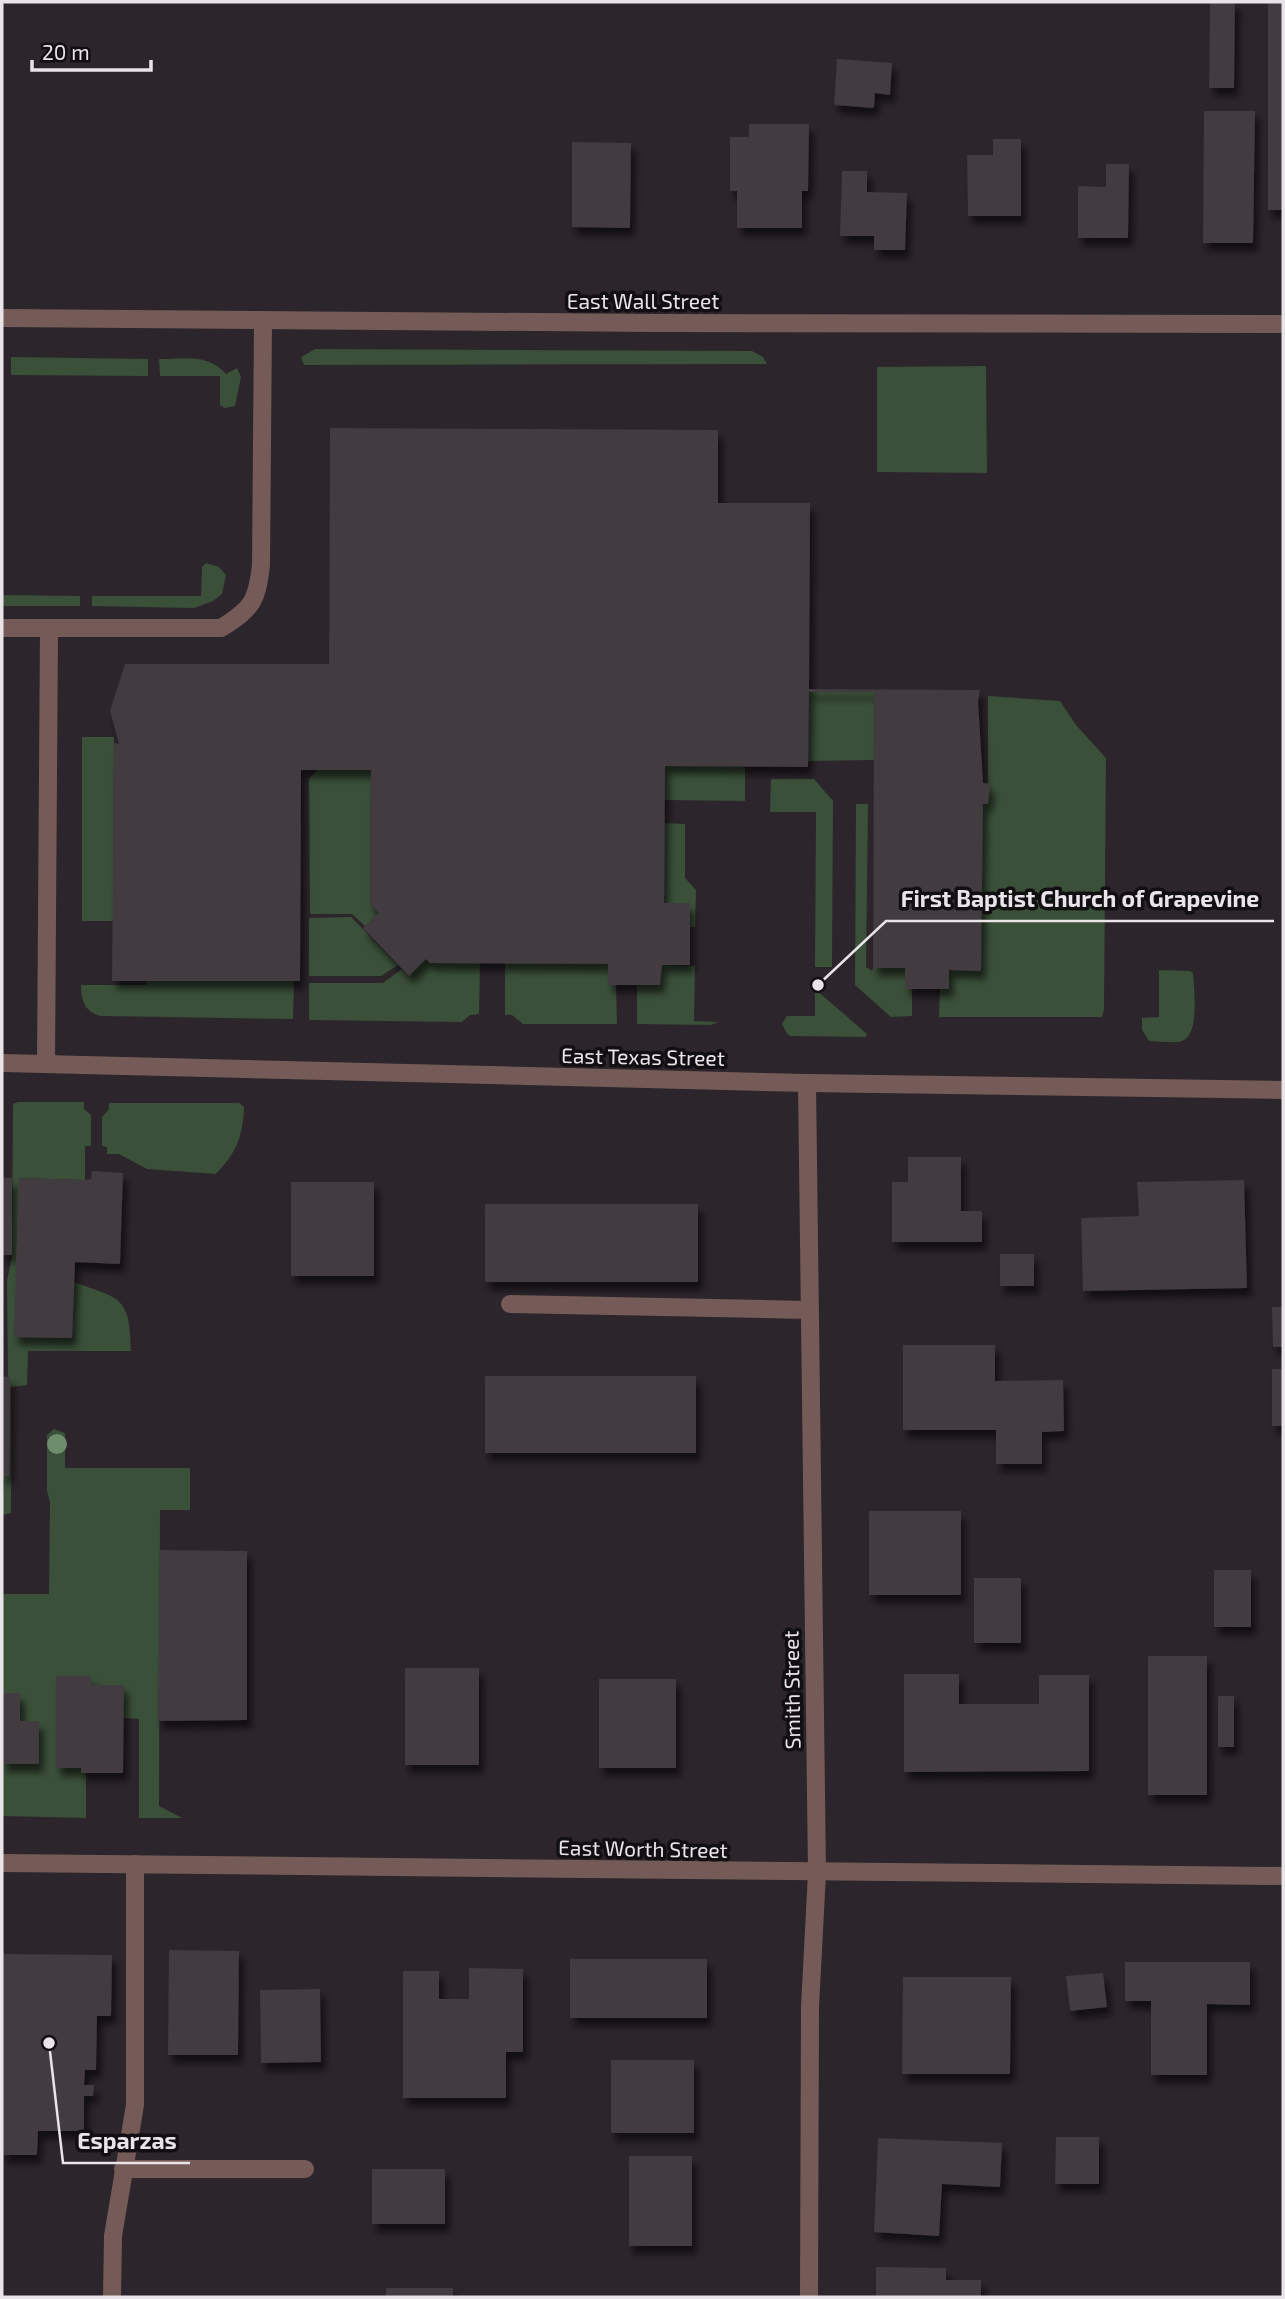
<svg xmlns="http://www.w3.org/2000/svg" width="1285" height="2299" font-family="'Exo 2',sans-serif">
  <style>
    .green { fill: #3a5039 }
    .building { fill: #423a41; filter: url(#shadow) }
    .lines { fill: none; stroke-linecap: round; stroke-linejoin: round }
    .service { stroke: #755b57; stroke-width: 18 }
    .minor { stroke: #755b57; stroke-width: 18 }
    .tertiary { stroke: #755b57; stroke-width: 18 }
    .tree { fill: #6e8d6d }
    .labels { text-anchor: middle; dominant-baseline: central; stroke-width: 7; stroke-linejoin: round; paint-order: stroke }
    .street-label { font-size: 21px; fill: #e9e4e8; stroke: #120f12 }
    .leader { fill: none; stroke: #e9e4e8; stroke-width: 2.5 }
    .callout-dot { fill: #e9e4e8; stroke: #120f12; stroke-width: 2.5 }
    .callout-label { font-size: 23px; text-anchor: middle; font-weight: bold; fill: #e9e4e8; stroke: #120f12; stroke-width: 7; stroke-linejoin: round; paint-order: stroke }
  </style>
  <defs>
    <filter id="shadow"><feDropShadow dx="4.5" dy="8" stdDeviation="3.5" flood-color="#0009"/></filter>
  </defs>
  <rect width="100%" height="100%" fill="#2c252b"/>
  <g class="green">
    <path d="M315 349 752 351 763 357 767 364 304 365 301 357Z"/>
    <path d="M11 357 148 359V376L11 375Z"/>
    <path d="M159 359C185 359 208 353 226 374L237 368 241 377 235 406 225 408 220 405V376H160Z"/>
    <path d="M986 366 987 473 877 472V367Z"/>
    <path d="M206 563 219 567 226 575 222 594 213 601 194 608 92 606V596H201L202 567Z"/>
    <path d="M2 595 80 596V606H2Z"/>
    <path d="M809 692H874L875 760 808 761Z"/>
    <path d="M988 696 1060 701 1076 725 1106 758 1104 1010 1102 1017H939L940 989H949V970H981L983 804 988 803Z"/>
    <path d="M82 737H114L113 921H82Z"/>
    <path d="M665 766 745 767V801L664 800Z"/>
    <path d="M317 770H371L370 904 379 913 365 926 352 914H310L309 779Z"/>
    <path d="M771 779H814L833 801 832 967H815L816 812H770Z"/>
    <path d="M856 804H868L866 967 872 971 873 968H905L906 988 912 989V1016L891 1017 855 985Z"/>
    <path d="M664 823 685 824V878L696 890 695 927H690L664 903Z"/>
    <path d="M351 917 398 965 381 976H309V918Z"/>
    <path d="M426 959 430 963H480L479 1014 470 1015 462 1022 310 1020 309 1018V983H383L402 969 409 976Z"/>
    <path d="M505 963 608 964V984L616 985 617 1024H523L512 1015H505Z"/>
    <path d="M662 965 695 966 694 1021 719 1022 710 1025 637 1024V985L662 973Z"/>
    <path d="M1159 970 1190 971 1193 973C1194 989 1200 1035 1182 1041 1173 1044 1159 1041 1149 1041L1142 1030V1018L1159 1017Z"/>
    <path d="M147 981H294L293 1019 101 1016C85 1012 81 1001 81 985H146Z"/>
    <path d="M815 989 867 1034 866 1037 790 1036 786 1032 782 1024 787 1016H815Z"/>
    <path d="M18 1102H84V1109L91 1115V1146H85V1180L19 1178 73 1282C122 1299 130 1297 131 1351H28L27 1385 11 1387V1513L2 1515 4 1480 2 1476H9L7 1281 12 1255 13 1104Z"/>
    <path d="M109 1103H239L244 1107C243 1137 236 1153 216 1174L147 1169 119 1154H107V1147L102 1146V1117L109 1109Z"/>
    <path d="M54 1429 65 1433V1468H190V1510H160L159 1806 182 1818H139V1719L124 1718V1685H91L81 1768V1773H86V1818L2 1816V1764H38L39 1721H20V1693H2V1594H49L50 1502 47 1491V1435Z"/>
  </g>
  <g class="building">
    <path d="M1210 2H1235L1234 88H1209Z"/>
    <rect x="1268" y="2" width="15" height="208"/>
    <path d="M837 59 892 63 890 95 875 93 874 108 834 105Z"/>
    <path d="M1204 111H1255L1253 243H1203Z"/>
    <path d="M749 124H809L808 191H802V228H737V191H730V137H749Z"/>
    <path d="M993 139H1021V216H968L967 155H993Z"/>
    <path d="M572 142 631 143 630 228 572 227Z"/>
    <path d="M1106 164H1129L1128 238H1078V186L1106 187Z"/>
    <path d="M842 171H867V192L907 193 905 250H874V236H840Z"/>
    <path d="M330 428 718 430V503H810L809 689 980 690 978 701 983 783 990 784 988 804H983L981 971 949 970V989H905V968H873L874 692H809L808 767 665 766 664 903H690V965H662L660 985H608V964L430 963 426 959 409 976 363 928 379 913 370 904 371 770H301L300 981H112L114 743 119 744 110 711 125 664H329Z"/>
    <path d="M908 1157H961V1211H982V1242H892V1182H908Z"/>
    <path d="M92 1171 123 1173 120 1264 75 1262 72 1338 14 1337 19 1178 85 1180 91 1179Z"/>
    <rect x="2" y="1178" width="10" height="77"/>
    <path d="M1244 1180 1247 1288 1083 1291 1081 1218 1139 1216 1137 1182Z"/>
    <rect x="291" y="1182" width="83" height="94"/>
    <rect x="485" y="1204" width="213" height="78"/>
    <rect x="1000" y="1254" width="34" height="32"/>
    <path d="M1272 1307H1283V1347H1273Z"/>
    <path d="M903 1345H995V1381L1063 1380 1064 1431 1042 1432V1464H996V1430H903Z"/>
    <rect x="1272" y="1369" width="11" height="57"/>
    <path d="M2 1376 10 1377 9 1476H2Z"/>
    <rect x="485" y="1376" width="211" height="77"/>
    <rect x="869" y="1511" width="92" height="84"/>
    <path d="M160 1550 247 1551V1720L158 1721Z"/>
    <rect x="1214" y="1570" width="37" height="57"/>
    <rect x="974" y="1578" width="47" height="65"/>
    <rect x="1148" y="1656" width="59" height="139"/>
    <rect x="405" y="1668" width="74" height="97"/>
    <path d="M904 1674H959V1704H1039V1675H1089V1771L904 1772Z"/>
    <path d="M56 1676H91V1685H124L123 1773H81V1768H56Z"/>
    <rect x="599" y="1679" width="77" height="89"/>
    <path d="M2 1693H20V1721H39V1764H2Z"/>
    <rect x="1218" y="1696" width="16" height="51"/>
    <path d="M169 1950 239 1951 238 2055H168Z"/>
    <path d="M2 1954 112 1955 111 2016H97L96 2070H85L84 2085H94L93 2096H84V2131H38L37 2155H2Z"/>
    <rect x="570" y="1959" width="137" height="59"/>
    <path d="M1125 1962H1250V2005L1207 2004V2075H1151V2001H1125Z"/>
    <path d="M469 1968 523 1969V2052H506V2098H403V1971H439V1999H469Z"/>
    <path d="M1103 1973 1107 2007 1070 2011 1066 1976Z"/>
    <path d="M903 1977H1011L1010 2074H902Z"/>
    <path d="M320 1989 321 2062 261 2063 260 1990Z"/>
    <rect x="611" y="2060" width="83" height="73"/>
    <path d="M1056 2137H1099V2184H1055Z"/>
    <path d="M878 2138 1002 2143 1000 2187 942 2184 939 2236 874 2232Z"/>
    <rect x="629" y="2156" width="63" height="90"/>
    <rect x="372" y="2169" width="73" height="55"/>
    <path d="M876 2267 946 2268V2280H981V2297H876Z"/>
    <rect x="386" y="2288" width="67" height="9"/>
  </g>
  <g class="lines">
    <g class="service">
      <path d="M2 628H221C252 609 257 601 261 565L263 320"/>
      <path d="M46 1064 49 628"/>
      <path d="M510 1304 809 1310"/>
      <path d="M123 2169H305"/>
      <path d="M112 2297 113 2236 135 2105V1864"/>
    </g>
    <g class="minor">
      <path d="M2 1063 807 1083 1283 1090"/>
      <path d="M807 1083 817 1873 810 2007 809 2297"/>
      <path d="M2 1863 1283 1876"/>
    </g>
    <path class="tertiary" d="M2 318 656 323 1283 324"/>
  </g>
  <circle class="tree" cx="57" cy="1444" r="10"/>
  <g class="labels">
    <g class="street-label">
      <text x="643" y="300">East Wall Street</text>
      <text transform="translate(643 1056) rotate(1)">East Texas Street</text>
      <text transform="translate(791 1690) rotate(-91)">Smith Street</text>
      <text transform="translate(643 1848) rotate(1)">East Worth Street</text>
    </g>
  </g>
  <path class="leader" d="M818 985L886 921H1274M49 2043L63 2163H190"/>
  <g class="callout-dot">
    <circle cx="818" cy="985" r="7"/>
    <circle cx="49" cy="2043" r="7"/>
  </g>
  <g class="callout-label">
    <text x="1080" y="907">First Baptist Church of Grapevine</text>
    <text x="127" y="2149">Esparzas</text>
  </g>
  <rect width="1285" height="2299" fill="none" stroke="#e9e4e8" stroke-width="7"/>
  <path d="M32 60v10h119v-10" fill="none" stroke="#e9e4e8" stroke-width="3.5"/>
  <text x="42" y="60" font-size="21" fill="#e9e4e8" stroke="#120f12" stroke-width="5" paint-order="stroke">20 m</text>
</svg>
